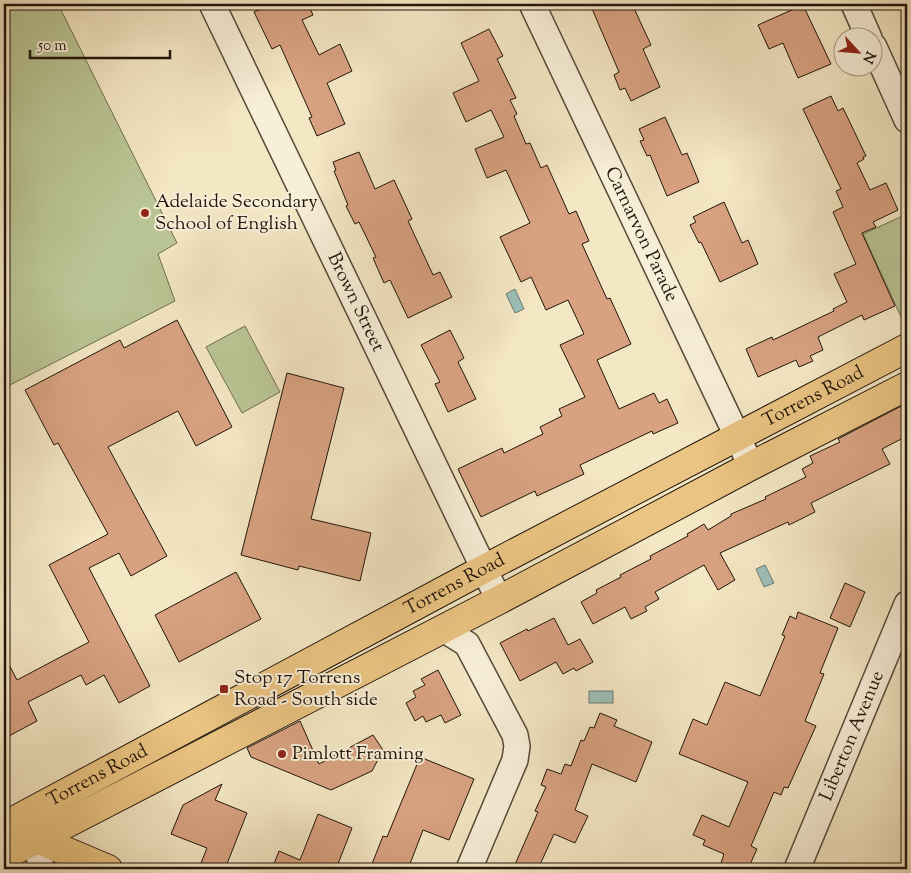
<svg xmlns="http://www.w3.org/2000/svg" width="911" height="873" font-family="'Sorts Mill Goudy',serif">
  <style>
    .green { fill: #bac595; stroke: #6e6d50 }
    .water { fill: #9cbfb7; stroke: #6b7b72 }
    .building { fill: #d8a281; stroke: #21150b }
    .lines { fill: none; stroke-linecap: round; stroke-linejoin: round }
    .minor-casing { stroke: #564a39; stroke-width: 28 }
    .major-casing { stroke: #21150b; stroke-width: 30 }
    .minor { stroke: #f8efd9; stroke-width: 25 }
    .major { stroke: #eac482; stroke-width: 28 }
    .poi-dot { fill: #8f2418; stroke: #f8efd9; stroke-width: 2 }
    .labels { text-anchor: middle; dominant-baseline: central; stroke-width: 4; stroke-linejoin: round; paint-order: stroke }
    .poi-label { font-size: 19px; fill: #21150b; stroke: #f8efd9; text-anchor: start }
    .street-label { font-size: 19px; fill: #21150b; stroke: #f8efd9 }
  </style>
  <rect width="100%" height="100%" fill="#f4e7c4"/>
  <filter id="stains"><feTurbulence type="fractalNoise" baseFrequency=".004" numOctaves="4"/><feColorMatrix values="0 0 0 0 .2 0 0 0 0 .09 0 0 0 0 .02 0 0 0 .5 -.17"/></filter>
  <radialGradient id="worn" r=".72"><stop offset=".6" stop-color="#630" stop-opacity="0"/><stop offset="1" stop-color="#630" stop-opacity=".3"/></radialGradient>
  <g class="green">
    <path d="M10 4H58L177 243 158 254 175 301 4 388V6Z"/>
    <path d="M907 214V317L903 321 863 234Z"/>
    <path d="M245 326 280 392 242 413 206 347Z"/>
  </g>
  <g class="water">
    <path d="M515 289 524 309 515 313 506 294Z"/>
    <path d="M765 565 774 583 764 587 756 569Z"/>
    <rect x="589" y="691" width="24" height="12"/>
  </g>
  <g class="building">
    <path d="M259 4H308L313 15 302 20 319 55 340 44 352 71 327 83 345 124 317 136 309 118 312 117 280 45 272 49 254 12 261 9Z"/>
    <path d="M590 4H632L651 45 643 49 660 87 631 101 625 88 620 90 614 75 619 72Z"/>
    <path d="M803 5 831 64 798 78 783 43 769 49 758 25Z"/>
    <path d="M489 29 503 56 497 59 516 98 510 100 517 114 514 116 526 144 530 143 541 168 547 165 569 214 576 211 589 241 582 244 607 299 610 298 631 344 597 360 619 409 654 393 659 403 667 399 678 423 653 434 652 431 580 465 584 474 537 496 535 491 481 517 458 469 502 448 504 453 543 434 540 427 562 416 559 409 585 397 560 345 584 334 568 300 546 310 531 277 521 282 500 237 530 223 506 170 487 178 475 149 504 137 491 110 466 122 453 93 479 81 461 43Z"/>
    <path d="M831 96 838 111 843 108 866 156 863 157 864 159 857 163 870 190 886 183 898 210 873 222 876 227 862 233 895 306 864 320 862 315 818 337 823 350 810 356 813 361 799 367 796 360 758 377 746 349 772 337 773 340 834 311 833 309 847 302 834 274 856 264 833 212 843 207 836 191 841 189 803 109Z"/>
    <path d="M665 117 682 155 687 153 699 182 667 196 650 155 647 156 640 141 644 140 639 129Z"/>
    <path d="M359 152 375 189 394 180 412 219 408 221 433 275 440 272 452 297 408 318 390 280 384 283 373 258 376 257 359 222 355 224 346 206 348 205 334 171 336 170 333 162Z"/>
    <path d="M724 202 742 243 748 240 758 264 720 282 701 242 699 243 690 225 696 222 693 217Z"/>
    <path d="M177 320 232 427 196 446 178 411 108 447 167 556 131 576 119 553 89 568 150 686 119 703 104 675 86 685 81 675 28 702 37 721 9 736 4 726V655L17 680 89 642 49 565 108 534 58 443 54 445 25 390 120 340 124 348Z"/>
    <path d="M450 330 464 358 458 362 476 399 448 412 435 384 440 382 421 345Z"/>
    <path d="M287 373 344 388 311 519 371 533 360 581 299 566 298 570 241 555Z"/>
    <path d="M907 403V436L882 449 890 464 811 503 815 512 789 525 788 522 720 553 735 580 718 590 704 565 655 592 659 599 645 607 647 611 631 619 625 607 593 624 581 602 597 593 596 590 621 577 620 575 651 559 650 556 688 536 687 534 704 524 708 530 731 516V514L766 499 765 497 806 477 802 469 813 463 810 456 840 442 838 439Z"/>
    <path d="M236 572 261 619 179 662 155 615Z"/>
    <path d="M845 583 865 592 850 627 830 618Z"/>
    <path d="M798 612 838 628 820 673 824 674 805 721 816 726 788 788 784 787 781 795 774 792 751 846 757 849 748 869H719L724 854 703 845 705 840 693 835 702 815 729 827 748 782 679 754 693 719 707 725 725 682 760 696 785 636 782 635 790 616 796 619Z"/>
    <path d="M554 618 568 645 580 639 593 662 576 671 574 668 563 674 556 662 520 681 500 643 527 629 528 631Z"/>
    <path d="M438 670 461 715 445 723 441 715 426 722 423 716 415 721 406 703 416 697 413 691 425 685 421 679Z"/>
    <path d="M600 713 617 720 614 726 652 742 636 782 592 764 575 810 588 816 575 843 554 834 538 869H513L538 812 535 811 546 787 541 785 547 769 561 774 565 764 571 766 581 740 584 741 590 727 594 728Z"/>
    <path d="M300 721 319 764 373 735 383 750 372 771 331 790 251 757 247 748Z"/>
    <path d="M420 757 474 779 449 840 423 830 408 869H370L383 836 387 837Z"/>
    <path d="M222 784 215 800 247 813 225 869H216L201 863 207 848 171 834 183 805Z"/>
    <path d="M318 814 352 828 336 869H272L279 851 300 860Z"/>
  </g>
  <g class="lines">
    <defs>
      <g id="minor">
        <path id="s1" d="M212 4 499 600"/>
        <path id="s2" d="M532 4 737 436 751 466"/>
        <path d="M854 4 869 38"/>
        <path d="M874 47 907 120"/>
        <path d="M443 629 467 644 515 735 517 746 515 760 469 869"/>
        <path d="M37 839 41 869"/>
        <path id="s3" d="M797 869 907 604"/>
      </g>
      <g id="major">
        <path id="s4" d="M4 826 484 569 907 348"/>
        <path d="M32 829 37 839 108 869"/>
        <path d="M4 856 499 600 751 466 907 386"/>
      </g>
    </defs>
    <use href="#minor" class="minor-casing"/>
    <use href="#major" class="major-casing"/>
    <use href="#minor" class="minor"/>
    <use href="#major" class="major"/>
  </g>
  <g class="poi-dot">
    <circle cx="145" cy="213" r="5"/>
    <rect x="219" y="684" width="10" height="10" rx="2.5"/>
    <circle cx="282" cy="754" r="5"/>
  </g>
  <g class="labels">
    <g class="poi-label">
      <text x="155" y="202">Adelaide Secondary<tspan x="155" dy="22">School of English</tspan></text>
      <text x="234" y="678">Stop 17 Torrens<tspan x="234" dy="22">Road - South side</tspan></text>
      <text x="292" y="754">Pimlott Framing</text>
    </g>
    <g class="street-label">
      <text stroke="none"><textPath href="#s2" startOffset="255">Carnarvon Parade</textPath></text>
      <text stroke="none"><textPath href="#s1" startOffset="331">Brown Street</textPath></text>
      <text stroke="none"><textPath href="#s4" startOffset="916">Torrens Road</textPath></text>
      <text stroke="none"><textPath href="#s4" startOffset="511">Torrens Road</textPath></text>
      <text stroke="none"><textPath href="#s3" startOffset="144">Liberton Avenue</textPath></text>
      <text stroke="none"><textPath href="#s4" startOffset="106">Torrens Road</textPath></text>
    </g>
  </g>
  <rect width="911" height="873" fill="none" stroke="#f4e7c4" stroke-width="20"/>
  <rect x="5" y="5" width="901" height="863" fill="none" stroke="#21150b" stroke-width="2.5"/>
  <rect x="10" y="10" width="891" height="853" fill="none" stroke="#21150b"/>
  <g transform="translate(858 52) rotate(116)"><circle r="24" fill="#f8efd9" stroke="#a29887"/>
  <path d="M0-4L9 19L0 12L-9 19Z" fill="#8f2418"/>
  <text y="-8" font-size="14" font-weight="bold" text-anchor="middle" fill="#21150b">N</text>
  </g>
  <path d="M30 50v8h140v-8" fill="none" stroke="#21150b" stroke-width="2.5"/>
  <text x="38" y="50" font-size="15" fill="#21150b" stroke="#f8efd9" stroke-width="4" paint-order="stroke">50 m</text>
  <rect width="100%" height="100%" filter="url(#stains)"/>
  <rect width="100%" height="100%" fill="url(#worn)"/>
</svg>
